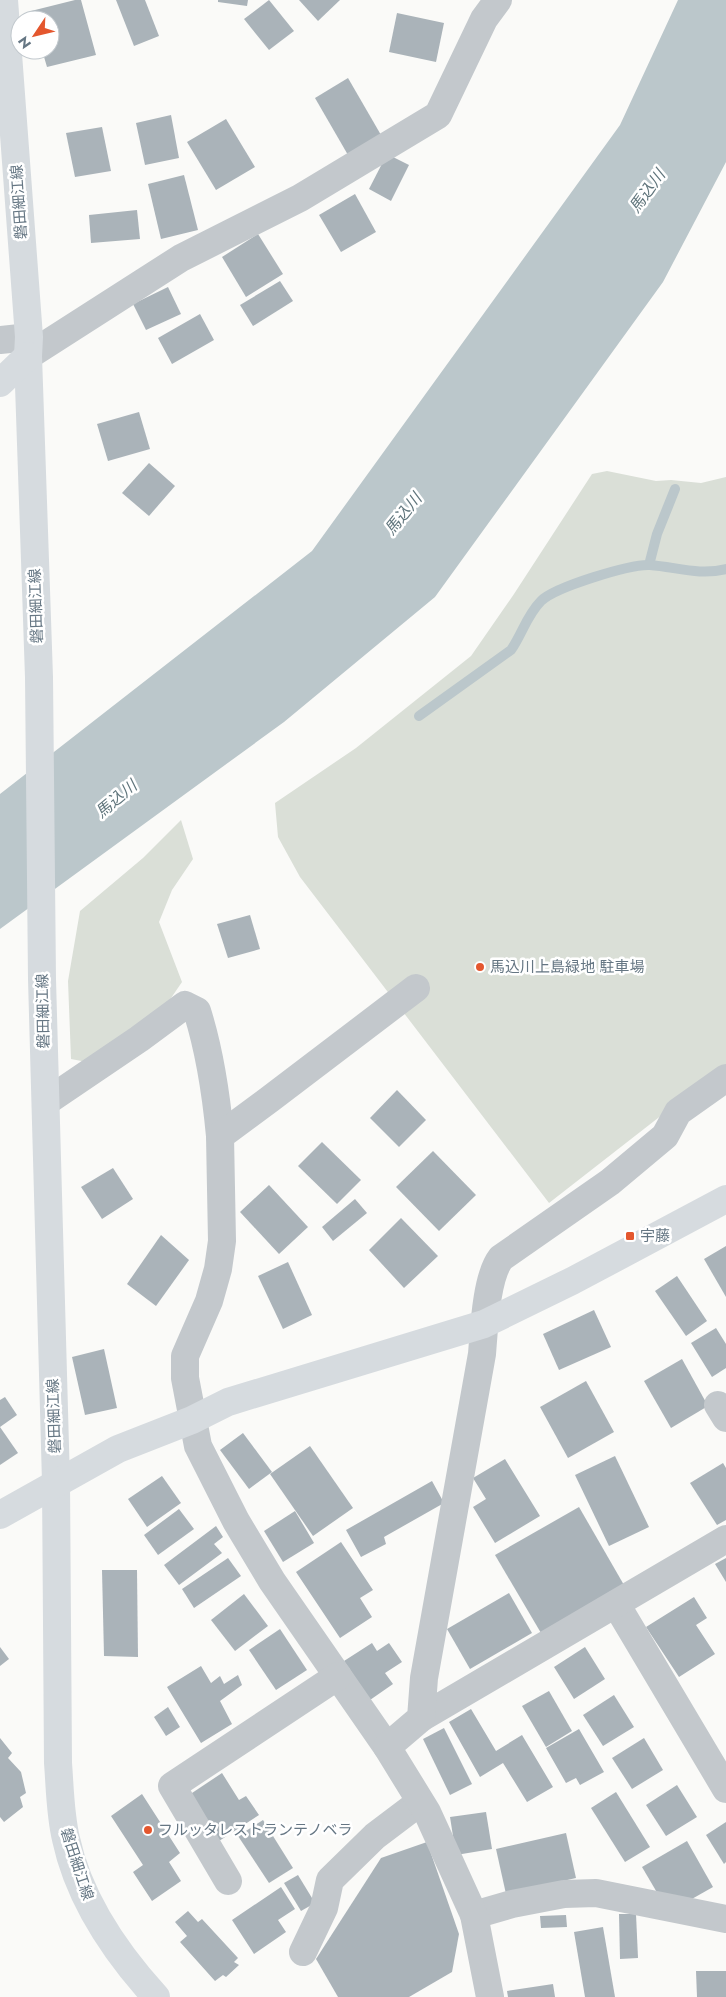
<svg xmlns="http://www.w3.org/2000/svg" width="726" height="1997" font-family="Jost,'Noto Sans JP',sans-serif">
  <style>
    .green { fill: #dadfd7 }
    .water { fill: #bbc7cb }
    .lines { fill: none; stroke-linecap: round; stroke-linejoin: round }
    .stream { stroke: #bbc7cb; stroke-width: 10 }
    .building { fill: #aab3b9 }
    .street { stroke: #c3c8cc; stroke-width: 28 }
    .secondary { stroke: #d6dbdf; stroke-width: 28 }
    .poi-dot { fill: #e4572e; stroke: #fff; stroke-width: 2 }
    .labels { text-anchor: middle; dominant-baseline: central; stroke-width: 5; stroke-linejoin: round; paint-order: stroke }
    .street-label { font-size: 15px; fill: #657683; stroke: #fff }
    .poi-label { font-size: 15px; fill: #657683; stroke: #fff; text-anchor: start }
    .water-label { font-size: 16px; font-style: italic; fill: #60757c; stroke: #fff }
  </style>
  <rect width="100%" height="100%" fill="#fafaf8"/>
  <g class="green">
    <path d="M607 471 656 481 671 480 701 483 726 477V1065L549 1203 300 877 278 837 275 803 356 748 471 656 514 594 592 474Z"/>
    <path d="M181 820 193 859 172 890 159 922 182 982 156 1020 92 1063 71 1059 68 981 80 911 143 858Z"/>
  </g>
  <path class="water" d="M678 0H726V162L663 282 435 597 284 722 0 929V794L312 551 620 125Z"/>
  <g class="lines">
    <g class="stream">
      <path d="M649 565 657 534 675 489"/>
      <path d="M419 716 511 650C522 634 527 615 541 601 555 587 630 564 650 565 676 567 700 576 726 569"/>
    </g>
  </g>
  <g class="building">
    <path d="M75 0H81L96 55 47 67 42 50H50V20H34L31 11Z"/>
    <path d="M116 0H145L159 36 134 46Z"/>
    <path d="M218 0H248L247 6 218 2Z"/>
    <path d="M269 0 294 31 269 50 244 19Z"/>
    <path d="M299 0H340L318 21Z"/>
    <path d="M397 13 444 23 436 62 389 52Z"/>
    <path d="M348 78 381 135 348 155 315 98Z"/>
    <path d="M171 115 179 158 145 165 136 123Z"/>
    <path d="M226 119 255 167 216 190 187 142Z"/>
    <path d="M102 127 111 171 75 177 66 133Z"/>
    <path d="M387 154 409 165 391 201 369 189Z"/>
    <path d="M184 175 198 230 161 239 148 184Z"/>
    <path d="M355 194 376 232 341 252 319 215Z"/>
    <path d="M137 210 140 239 91 243 89 215Z"/>
    <path d="M258 234 283 274 246 297 222 257Z"/>
    <path d="M280 281 293 301 253 326 240 305Z"/>
    <path d="M168 287 181 314 146 330 133 304Z"/>
    <path d="M200 314 214 340 172 364 158 338Z"/>
    <path d="M139 412 150 449 108 461 97 424Z"/>
    <path d="M149 463 175 486 149 516 122 493Z"/>
    <path d="M250 915 260 949 228 958 217 924Z"/>
    <path d="M397 1090 426 1120 399 1147 370 1118Z"/>
    <path d="M322 1142 361 1180 337 1204 298 1166Z"/>
    <path d="M433 1151 476 1195 439 1231 396 1187Z"/>
    <path d="M113 1168 133 1199 102 1219 81 1187Z"/>
    <path d="M269 1185 308 1227 279 1254 240 1212Z"/>
    <path d="M355 1199 367 1213 333 1241 322 1227Z"/>
    <path d="M401 1218 438 1256 404 1288 369 1250Z"/>
    <path d="M161 1235 189 1260 156 1306 127 1284Z"/>
    <path d="M726 1246V1297L704 1259Z"/>
    <path d="M288 1262 312 1315 283 1329 258 1276Z"/>
    <path d="M677 1276 707 1321 686 1336 655 1291Z"/>
    <path d="M594 1310 611 1347 559 1370 543 1334Z"/>
    <path d="M716 1328 726 1344V1368L712 1377 691 1343Z"/>
    <path d="M104 1349 117 1408 85 1415 72 1357Z"/>
    <path d="M682 1359 708 1406 671 1428 644 1381Z"/>
    <path d="M586 1381 614 1432 568 1458 540 1407Z"/>
    <path d="M5 1397 17 1415 0 1427V1400Z"/>
    <path d="M0 1427 18 1453 0 1465Z"/>
    <path d="M243 1433 272 1472 249 1489 220 1450Z"/>
    <path d="M310 1446 353 1508 313 1536 270 1474Z"/>
    <path d="M615 1456 649 1527 609 1546 575 1475Z"/>
    <path d="M505 1459 540 1516 495 1543 473 1507 486 1499 473 1478Z"/>
    <path d="M723 1463 726 1468V1520L717 1525 690 1483Z"/>
    <path d="M162 1476 181 1503 147 1527 128 1499Z"/>
    <path d="M432 1481 444 1503 384 1537 386 1544 361 1557 346 1530Z"/>
    <path d="M579 1507 624 1585 541 1633 495 1555Z"/>
    <path d="M179 1509 194 1529 158 1555 144 1535Z"/>
    <path d="M295 1511 314 1543 283 1562 264 1531Z"/>
    <path d="M216 1526 223 1537 214 1544 222 1553 179 1585 164 1565Z"/>
    <path d="M341 1542 373 1590 360 1598 372 1617 340 1638 296 1572Z"/>
    <path d="M228 1558 241 1576 194 1608 182 1589Z"/>
    <path d="M726 1558V1582L715 1564Z"/>
    <path d="M102 1570H137L138 1657 104 1656Z"/>
    <path d="M509 1593 532 1633 470 1669 447 1629Z"/>
    <path d="M244 1594 268 1626 235 1651 211 1620Z"/>
    <path d="M694 1597 707 1618 696 1625 715 1654 679 1677 646 1627Z"/>
    <path d="M280 1629 307 1670 276 1690 249 1650Z"/>
    <path d="M372 1643 377 1651 389 1643 402 1662 385 1673 393 1684 370 1700 344 1661Z"/>
    <path d="M0 1647 9 1659 0 1666Z"/>
    <path d="M585 1647 605 1679 574 1699 554 1667Z"/>
    <path d="M201 1666 211 1683 220 1676 224 1684 238 1675 242 1685 220 1701 232 1724 201 1743 167 1687Z"/>
    <path d="M549 1691 572 1731 546 1747 522 1706Z"/>
    <path d="M614 1695 634 1727 603 1746 583 1715Z"/>
    <path d="M168 1707 180 1727 166 1736 154 1717Z"/>
    <path d="M471 1709 496 1751 522 1735 553 1787 527 1802 503 1763 480 1777 449 1722Z"/>
    <path d="M444 1728 472 1784 450 1795 423 1739Z"/>
    <path d="M579 1729 604 1772 580 1785 576 1778 566 1783 546 1748Z"/>
    <path d="M0 1738 12 1753 8 1758 21 1772 26 1793 20 1797 23 1807 4 1822 0 1817Z"/>
    <path d="M644 1738 663 1770 632 1789 612 1758Z"/>
    <path d="M222 1773 239 1800 246 1796 259 1815 219 1841 189 1795Z"/>
    <path d="M677 1785 697 1817 666 1836 646 1805Z"/>
    <path d="M616 1792 650 1847 625 1862 591 1808Z"/>
    <path d="M142 1794 180 1853 169 1862 181 1881 152 1901 133 1872 143 1865 111 1816Z"/>
    <path d="M486 1812 492 1849 456 1855 450 1817Z"/>
    <path d="M263 1820 293 1868 269 1883 238 1836Z"/>
    <path d="M726 1822V1862L724 1864 706 1835Z"/>
    <path d="M566 1833 576 1878 506 1894 496 1849Z"/>
    <path d="M687 1841 713 1887 683 1904 662 1901 642 1867Z"/>
    <path d="M427 1842 459 1934 452 1972 409 1997H338L316 1959 381 1858Z"/>
    <path d="M298 1875 315 1903 301 1911 284 1883Z"/>
    <path d="M281 1887 295 1909 278 1920 286 1932 254 1954 232 1920Z"/>
    <path d="M188 1911 198 1922 202 1919 238 1958 234 1962 239 1965 226 1977 223 1975 215 1981 180 1942 187 1936 175 1922Z"/>
    <path d="M619 1914H636L638 1958 620 1959Z"/>
    <path d="M566 1915 567 1927 541 1928 540 1916Z"/>
    <path d="M603 1927 615 1997H585L574 1932Z"/>
    <path d="M696 1971H726V1997H697Z"/>
    <path d="M553 1984 555 1997H508L507 1991Z"/>
  </g>
  <g class="lines">
    <g class="street">
      <path d="M0 340 29 337"/>
      <path d="M28 356 181 258 300 198 438 115 484 19 498 0"/>
      <path d="M46 1102 139 1039 185 1005 197 1011C210 1052 216 1093 220 1136"/>
      <path d="M718 1405 726 1418"/>
      <path d="M616 1604 726 1789"/>
      <path d="M421 1718 726 1539"/>
      <path d="M387 1747 272 1581 236 1521 198 1446 185 1378V1356L209 1301 218 1269 222 1241 220 1136 270 1099 416 988"/>
      <path d="M228 1881 172 1786 338 1676"/>
      <path d="M474 1915 512 1904 564 1894 596 1893 726 1919"/>
      <path d="M303 1952 324 1908 330 1880 375 1836 420 1802"/>
      <path d="M490 1997 474 1915 427 1812 387 1747 421 1718 424 1678 482 1354C484 1330 486 1277 501 1258L610 1182 665 1136 678 1112 726 1078"/>
    </g>
    <g class="secondary">
      <path d="M4 0 29 337 28 356 39 677 42 979 56 1482 58 1763C60 1788 60 1814 66 1839 79 1900 115 1952 156 1997"/>
      <path d="M0 383 28 356"/>
      <path d="M0 1515 118 1449 192 1420 228 1402 484 1324 572 1281 726 1199"/>
    </g>
  </g>
  <g class="poi-dot">
    <circle cx="480" cy="967" r="5"/>
    <rect x="625" y="1231" width="10" height="10" rx="2.5"/>
    <circle cx="148" cy="1830" r="5"/>
  </g>
  <g class="labels">
    <g class="street-label">
      <text transform="translate(19 202) rotate(-94)">磐田細江線</text>
      <text transform="translate(36 606) rotate(-92)">磐田細江線</text>
      <text transform="translate(43 1011) rotate(-91)">磐田細江線</text>
      <text transform="translate(54 1416) rotate(-92)">磐田細江線</text>
      <text transform="translate(77 1864) rotate(72)">磐田細江線</text>
    </g>
    <g class="poi-label">
      <text x="490" y="967">馬込川上島緑地 駐車場</text>
      <text x="640" y="1236">宇藤</text>
      <text x="158" y="1830">フルッタレストランテノベラ</text>
    </g>
    <g class="water-label">
      <text transform="translate(647 191) rotate(-54)">馬込川</text>
      <text transform="translate(403 514) rotate(-51)">馬込川</text>
      <text transform="translate(116 799) rotate(-40)">馬込川</text>
    </g>
  </g>
  <g transform="translate(35 35) rotate(235)"><circle r="24" fill="#ffffff" stroke="#c1c8cd"/>
  <path d="M0-4L9 19L0 12L-9 19Z" fill="#e4572e"/>
  <text y="-8" font-size="14" font-weight="bold" text-anchor="middle" fill="#657683">N</text>
  </g>
</svg>
